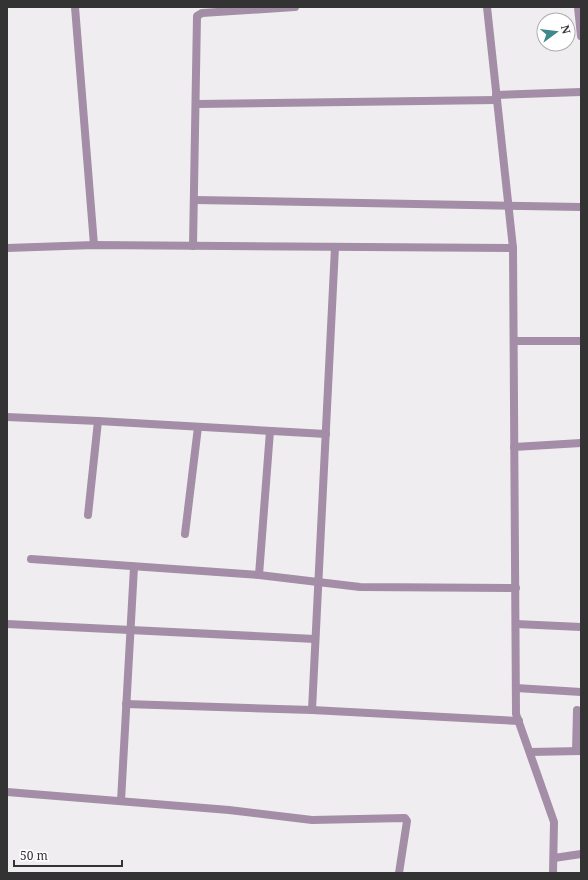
<svg xmlns="http://www.w3.org/2000/svg" width="588" height="880" font-family="'Noto Serif',serif">
  <style>
    .lines { fill: none; stroke-linecap: round; stroke-linejoin: round }
    .minor { stroke: #a48da6; stroke-width: 8 }
  </style>
  <rect width="100%" height="100%" fill="#f0edf0"/>
  <g class="lines">
    <g class="minor">
      <path d="M75 7 94 245"/>
      <path d="M487 7 513 248 516 714 554 822 553 873"/>
      <path d="M578 7 581 36"/>
      <path d="M496 95 581 92"/>
      <path d="M197 104 497 100"/>
      <path d="M194 200 581 207"/>
      <path d="M193 246 197 16 202 13 295 7"/>
      <path d="M335 247 312 710 519 721"/>
      <path d="M7 248 94 245 513 248"/>
      <path d="M514 341H581"/>
      <path d="M7 417 98 421"/>
      <path d="M270 431 259 575 360 587 516 588"/>
      <path d="M514 447 581 443"/>
      <path d="M88 515 98 421 326 434"/>
      <path d="M185 534 198 427"/>
      <path d="M31 559 259 575"/>
      <path d="M7 624 315 639"/>
      <path d="M516 624 581 627"/>
      <path d="M516 688 581 692"/>
      <path d="M126 704 312 710"/>
      <path d="M576 751 577 710"/>
      <path d="M530 752 581 751"/>
      <path d="M7 792 229 810 312 820 405 818 407 821 399 873"/>
      <path d="M121 801 134 567"/>
      <path d="M554 858 581 854"/>
    </g>
  </g>
  <rect width="588" height="880" fill="none" stroke="#343334" stroke-width="16"/>
  <g transform="translate(556 32) rotate(75)"><circle r="19" fill="#ffffff" stroke="#aeadae"/>
  <path d="M0-3L7 15L0 10L-7 15Z" fill="#40888a"/>
  <text y="-6" font-size="11" font-weight="bold" text-anchor="middle" fill="#343334">N</text>
  </g>
  <path d="M14 860v6h108v-6" fill="none" stroke="#343334" stroke-width="2"/>
  <text x="20" y="860" font-size="12" fill="#343334" stroke="#ffffff" stroke-width="3" paint-order="stroke">50 m</text>
</svg>
